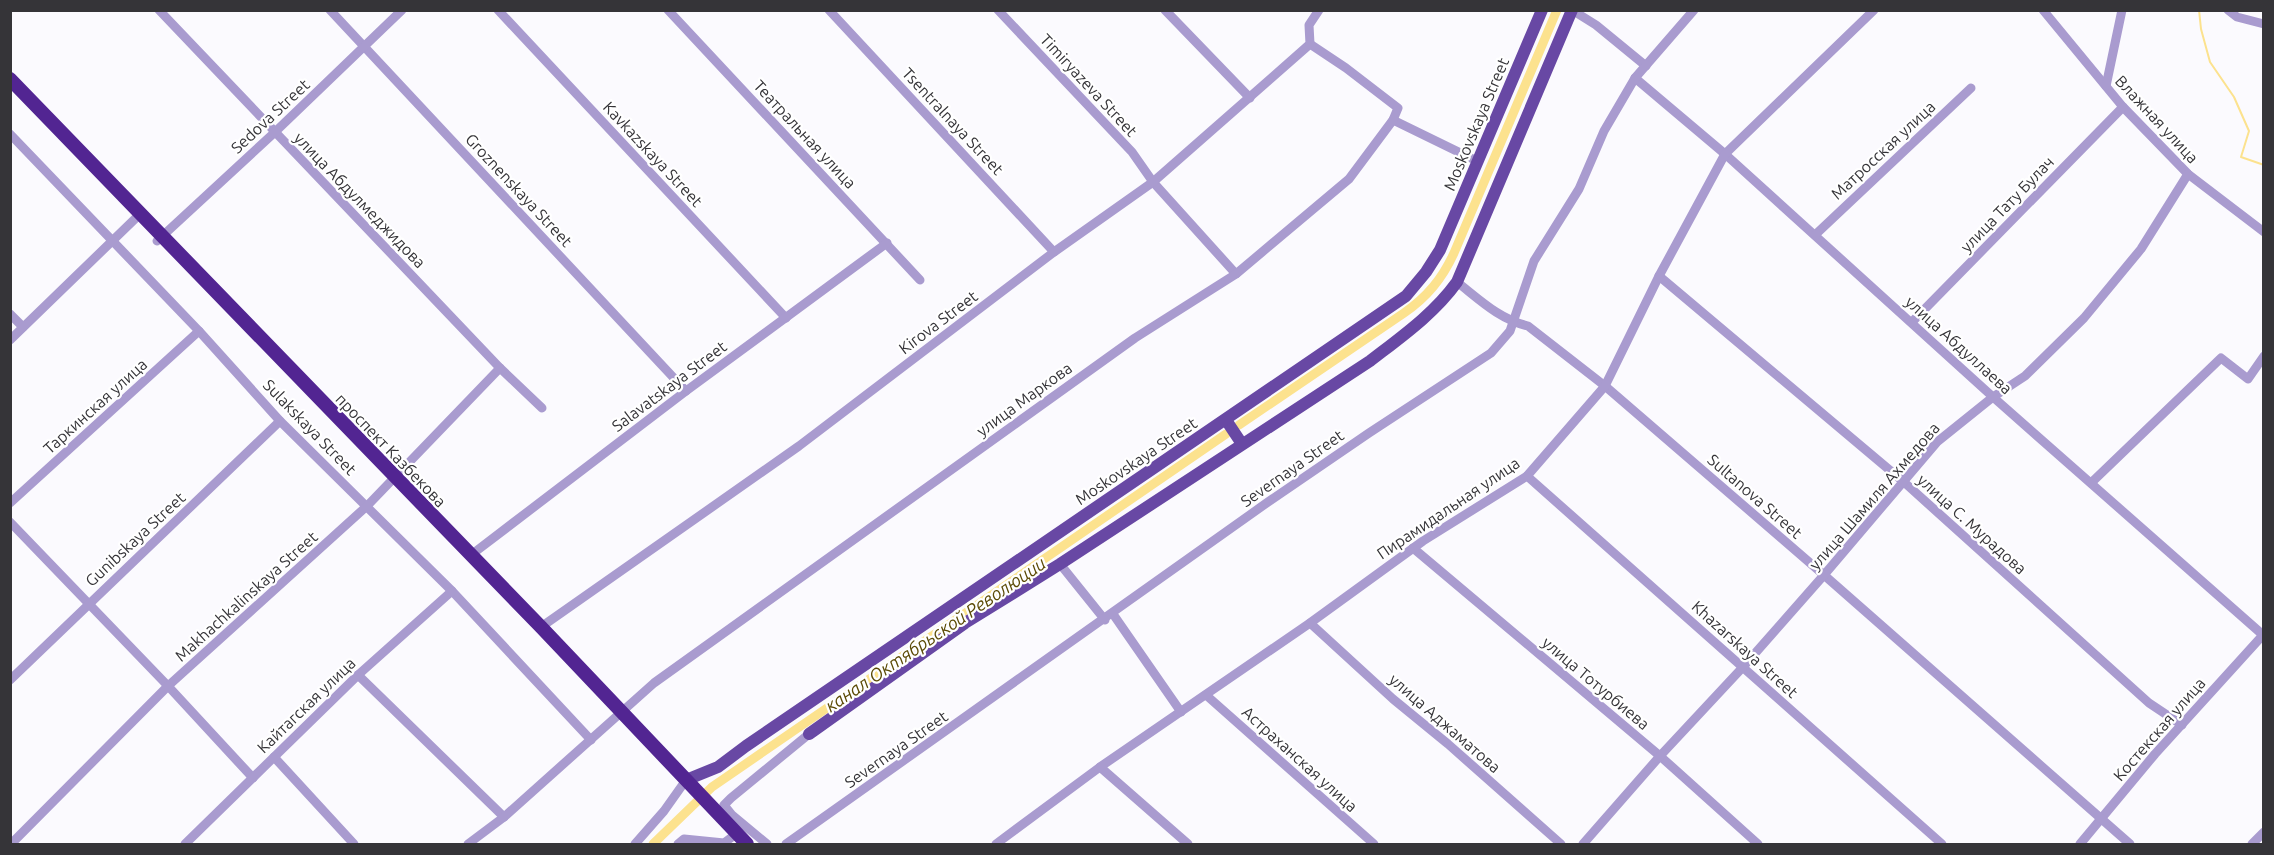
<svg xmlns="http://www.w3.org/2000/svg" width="2274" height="855" font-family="Ubuntu,sans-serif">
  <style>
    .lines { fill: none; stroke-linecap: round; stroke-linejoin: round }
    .stream { stroke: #fce28e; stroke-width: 2 }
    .canal { stroke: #fce28e; stroke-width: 9 }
    .minor { stroke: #a99bcf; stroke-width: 9 }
    .major { stroke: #6848a4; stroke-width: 12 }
    .highway { stroke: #522592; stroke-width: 14 }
    .labels { text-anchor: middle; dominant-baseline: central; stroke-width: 4.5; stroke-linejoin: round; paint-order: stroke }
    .street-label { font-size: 16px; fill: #353438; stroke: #fff }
    .water-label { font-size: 18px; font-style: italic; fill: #5b4a05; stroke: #fff }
  </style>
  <rect width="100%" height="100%" fill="#fbfafe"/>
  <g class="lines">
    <path class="stream" d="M2199 10 2201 29 2210 62 2234 97 2249 131 2241 157 2264 165"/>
    <g class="canal">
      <path d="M1239 425 1404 313C1427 297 1442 279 1454 253L1557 10"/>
      <path d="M653 844 712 787 1226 434"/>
    </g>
    <g class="minor">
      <path d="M159 10 500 368 542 408"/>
      <path d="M330 10 686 391"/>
      <path d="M498 10 786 318"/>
      <path d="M668 10 920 280"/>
      <path d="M829 10 1054 252"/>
      <path d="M998 10 1132 152 1153 182 1236 274"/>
      <path d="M1165 10 1250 98"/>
      <path d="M1572 10 1596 25 1646 66"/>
      <path d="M2043 10 2123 107 2188 174 2264 232"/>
      <path d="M2228 10 2237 17 2264 24"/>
      <path d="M1635 78 1725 154 1993 397 2263 635 2155 754 2080 844"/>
      <path d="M2106 86 2122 10"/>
      <path d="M1393 120 1477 161"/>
      <path d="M10 134 199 331 280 421 452 591 591 740"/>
      <path d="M1815 235 1971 88"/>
      <path d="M157 241 274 133 402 10"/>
      <path d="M1659 276 1905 483 2149 703 2182 725"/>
      <path d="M1457 282C1480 300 1499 319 1528 326L1605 386 1824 575 2130 844"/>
      <path d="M10 314 23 327"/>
      <path d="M1912 322 2123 107"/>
      <path d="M10 340 140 214"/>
      <path d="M1527 476 1942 844"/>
      <path d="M2091 483 2221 358 2248 379 2264 356"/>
      <path d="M10 503 199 331"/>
      <path d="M10 522 168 686 253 778"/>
      <path d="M1413 548 1660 756 1758 844"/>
      <path d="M471 555 686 391 887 243"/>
      <path d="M1060 564 1105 620"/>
      <path d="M1113 614 1181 712"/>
      <path d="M1310 623 1393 699 1448 744 1561 844"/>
      <path d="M541 627 799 446 1054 252 1153 182 1310 44 1309 25 1319 10"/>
      <path d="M358 675 504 817"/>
      <path d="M10 680 280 421"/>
      <path d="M1206 695 1374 844"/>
      <path d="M274 757 354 844"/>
      <path d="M1100 767 1188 844"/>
      <path d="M11 844 168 686 367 506 500 368"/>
      <path d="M185 844 358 675 452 591"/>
      <path d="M468 844 504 817 654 683 1135 338 1236 274 1349 179 1393 120 1398 108 1346 68 1310 44"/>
      <path d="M635 844 664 811 686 780"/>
      <path d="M678 844 684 839 724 843 736 834"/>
      <path d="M767 844 732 815 724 805 731 798 809 734"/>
      <path d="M786 844 1268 502 1369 433 1491 353 1510 331 1534 261 1579 189 1604 131 1635 78 1694 10"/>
      <path d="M996 844 1100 767 1310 623 1423 541 1527 476 1605 386 1659 276 1725 154 1874 10"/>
      <path d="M1583 844 1660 756 1743 667 1824 575 1937 442 1993 397 2025 376 2084 318 2141 249 2188 174"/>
      <path d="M2252 844 2264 832"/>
    </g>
    <g class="major">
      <path d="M1226 420 1242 444"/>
      <path d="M809 734 965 623 1060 564 1370 361C1401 337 1434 314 1457 282L1572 10"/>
      <path d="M686 780 718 767 746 746 1406 296 1426 272 1440 250 1542 10"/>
    </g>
    <path class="highway" d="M10 79 541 627 747 844"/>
  </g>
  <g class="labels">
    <g class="street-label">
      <text transform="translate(1089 85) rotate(47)">Timiryazeva Street</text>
      <text transform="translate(270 116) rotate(-43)">Sedova Street</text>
      <text transform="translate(2157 119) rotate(47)">Влажная улица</text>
      <text transform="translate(953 121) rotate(47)">Tsentralnaya Street</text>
      <text transform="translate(1476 124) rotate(-67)">Moskovskaya Street</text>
      <text transform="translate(805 134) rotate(47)">Театральная улица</text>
      <text transform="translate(1883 150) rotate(-43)">Матросская улица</text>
      <text transform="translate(653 154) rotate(47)">Kavkazskaya Street</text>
      <text transform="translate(519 190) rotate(47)">Groznenskaya Street</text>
      <text transform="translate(360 200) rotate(46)">улица Абдулмеджидова</text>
      <text transform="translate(2007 204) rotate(-46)">улица Тату Булач</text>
      <text transform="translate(938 322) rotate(-37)">Kirova Street</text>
      <text transform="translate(1959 345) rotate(42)">улица Абдуллаева</text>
      <text transform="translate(669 386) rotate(-37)">Salavatskaya Street</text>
      <text transform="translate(1024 399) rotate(-36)">улица Маркова</text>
      <text transform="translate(95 406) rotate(-42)">Таркинская улица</text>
      <text transform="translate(310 427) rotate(46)">Sulakskaya Street</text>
      <text transform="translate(391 450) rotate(46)">проспект Казбекова</text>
      <text transform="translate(1136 461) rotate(-34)">Moskovskaya Street</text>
      <text transform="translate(1292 468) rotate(-35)">Severnaya Street</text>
      <text transform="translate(1755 496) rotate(41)">Sultanova Street</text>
      <text transform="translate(1874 496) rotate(-49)">улица Шамиля Ахмедова</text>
      <text transform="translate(1448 508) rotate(-34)">Пирамидальная улица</text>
      <text transform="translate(1972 524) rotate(42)">улица С. Мурадова</text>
      <text transform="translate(135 539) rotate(-43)">Gunibskaya Street</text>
      <text transform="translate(246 596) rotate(-42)">Makhachkalinskaya Street</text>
      <text transform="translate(1745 649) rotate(42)">Khazarskaya Street</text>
      <text transform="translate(1596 683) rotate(40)">улица Тотурбиева</text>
      <text transform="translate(306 705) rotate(-44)">Кайтагская улица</text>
      <text transform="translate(1445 723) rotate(41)">улица Аджаматова</text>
      <text transform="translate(2159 729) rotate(-49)">Костекская улица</text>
      <text transform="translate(896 749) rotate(-35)">Severnaya Street</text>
      <text transform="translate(1300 759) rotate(42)">Астраханская улица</text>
    </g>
    <g class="water-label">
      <text transform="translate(935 634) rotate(-34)">канал Октябрьской Революции</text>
    </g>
  </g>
  <rect width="2274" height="855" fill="none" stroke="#353438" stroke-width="24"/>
</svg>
